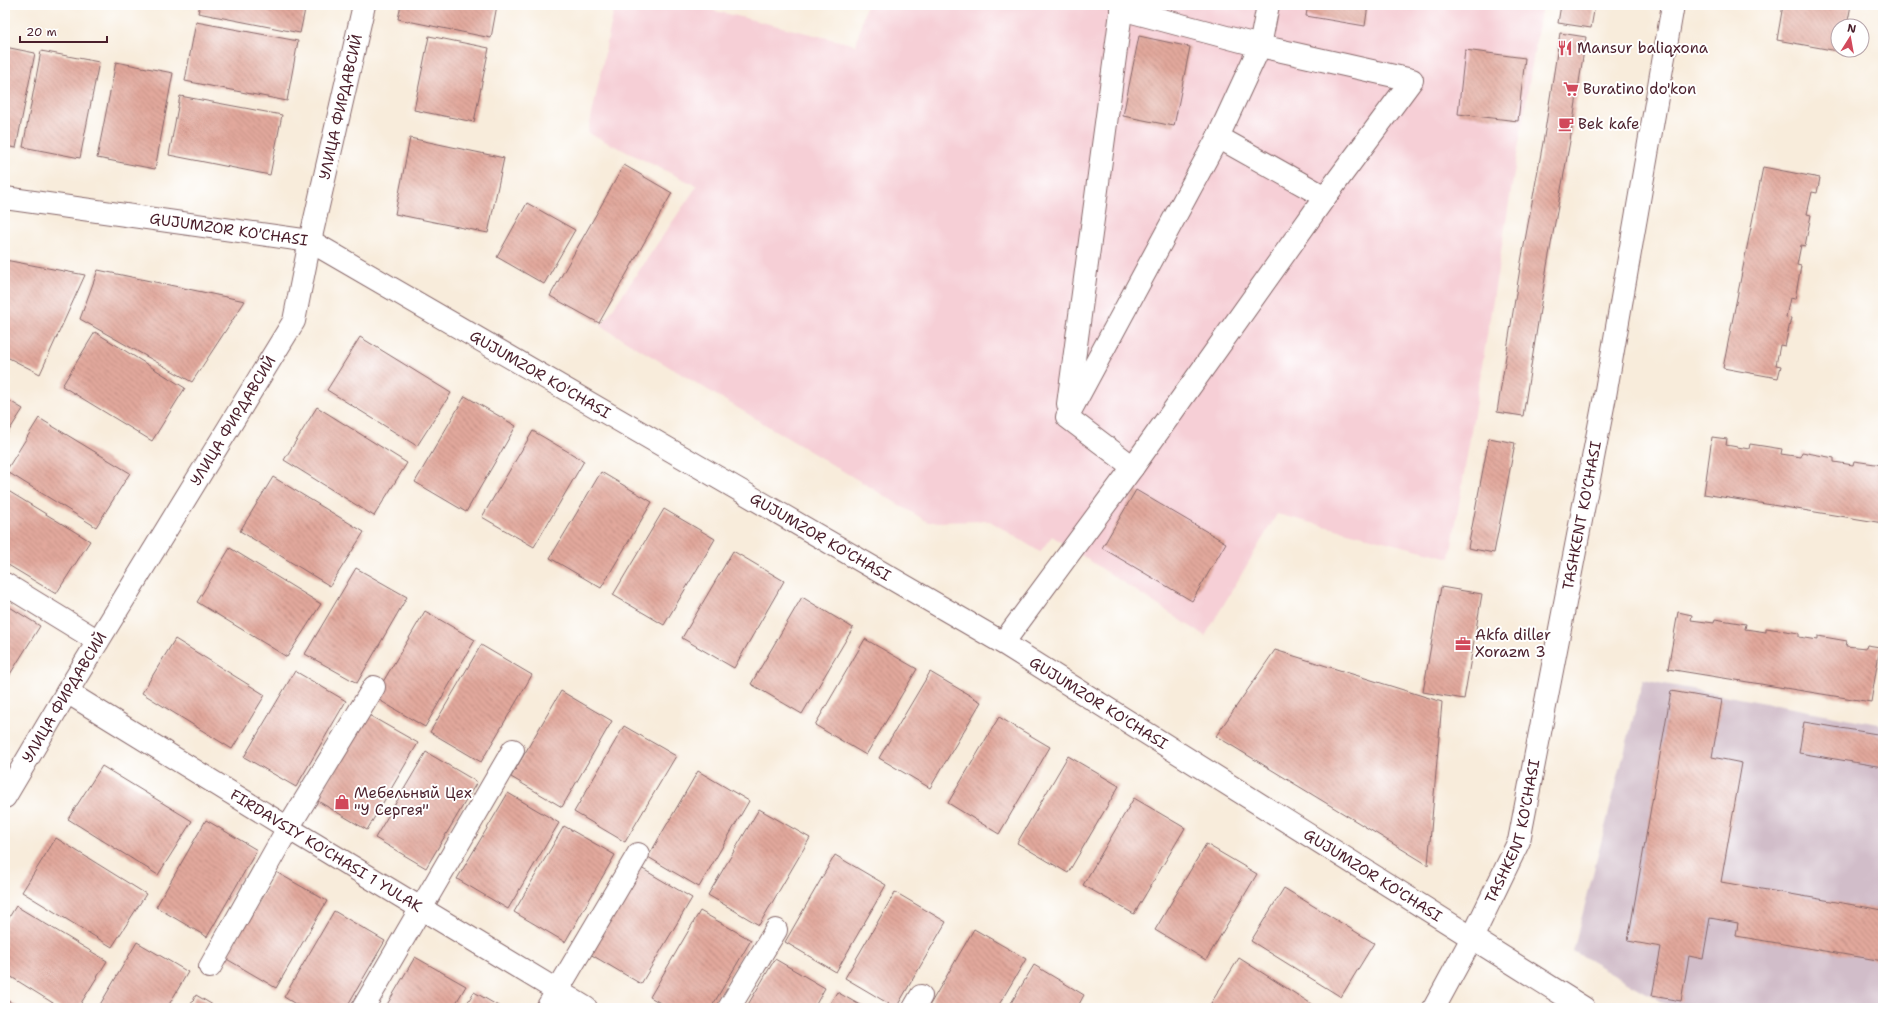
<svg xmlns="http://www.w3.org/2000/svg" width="1888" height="1013" font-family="'Shantell Sans',sans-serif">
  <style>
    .built { fill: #f6cfd6 }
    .industrial { fill: #d1bdc9 }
    .building { fill: url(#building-back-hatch) }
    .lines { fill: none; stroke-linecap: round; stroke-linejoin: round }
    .minor-casing { stroke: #876769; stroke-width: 24 }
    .minor { stroke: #fff; stroke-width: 22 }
    .labels { text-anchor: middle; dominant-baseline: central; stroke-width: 4; stroke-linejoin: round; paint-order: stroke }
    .poi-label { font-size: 15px; fill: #4a1f2b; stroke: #fff; text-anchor: start }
    .street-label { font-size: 15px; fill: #4a1f2b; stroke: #fff }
  </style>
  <defs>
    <pattern id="building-back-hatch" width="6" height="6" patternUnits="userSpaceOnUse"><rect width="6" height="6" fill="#e2a89c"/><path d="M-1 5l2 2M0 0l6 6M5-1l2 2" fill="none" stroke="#b9887f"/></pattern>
  </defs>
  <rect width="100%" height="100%" fill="#fff"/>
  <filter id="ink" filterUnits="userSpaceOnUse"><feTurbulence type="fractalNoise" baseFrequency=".025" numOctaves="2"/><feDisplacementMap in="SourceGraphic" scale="8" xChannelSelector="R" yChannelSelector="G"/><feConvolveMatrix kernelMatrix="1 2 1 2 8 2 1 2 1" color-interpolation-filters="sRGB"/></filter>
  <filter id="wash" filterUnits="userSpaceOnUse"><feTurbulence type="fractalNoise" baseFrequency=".012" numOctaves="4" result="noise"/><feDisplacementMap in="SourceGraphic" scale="16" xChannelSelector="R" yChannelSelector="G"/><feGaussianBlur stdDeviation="0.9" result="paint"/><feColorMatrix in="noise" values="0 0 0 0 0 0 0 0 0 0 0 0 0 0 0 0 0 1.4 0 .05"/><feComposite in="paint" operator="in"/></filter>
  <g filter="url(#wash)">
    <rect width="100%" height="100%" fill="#f8ecdb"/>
    <path class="built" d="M615 5H691L856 45 866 5H1542L1450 558 1277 514 1205 636 1052 536 1040 552 990 521 928 522 601 326 697 186 588 133Z"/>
    <path class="industrial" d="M1643 680 1883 725V1008H1673L1573 951Z"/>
    <g id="blocks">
      <g class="building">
        <path d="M200 5H306L300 33 198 13Z"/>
        <path d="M401 5H497L491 38 398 19Z"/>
        <path d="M1308 5H1368L1365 26 1306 16Z"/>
        <path d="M1561 5H1595L1591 28 1558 23Z"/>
        <path d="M1783 5H1851L1847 26H1838V50H1843V52L1777 40Z"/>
        <path d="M196 22 298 41 287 101 185 81Z"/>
        <path d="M1560 33 1586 37 1570 141 1547 266 1523 416 1497 412 1521 262 1544 137Z"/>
        <path d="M429 36 489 48 474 122 414 110Z"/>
        <path d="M1139 36 1190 47 1174 126 1123 116Z"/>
        <path d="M5 47 35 53 16 148 5 146Z"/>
        <path d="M1465 50 1525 58 1518 121 1458 114Z"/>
        <path d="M41 51 99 62 80 158 23 147Z"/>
        <path d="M116 62 173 73 155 169 97 158Z"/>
        <path d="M180 96 282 115 270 175 169 155Z"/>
        <path d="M410 138 504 158 488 233 395 214Z"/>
        <path d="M624 165 672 193 599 323 550 296Z"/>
        <path d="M1763 167 1820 178 1817 193 1812 192 1807 214 1811 215 1805 246 1801 245 1797 265 1801 266 1795 299 1790 298 1786 317 1791 318 1785 346 1780 345 1776 365 1781 366 1778 378 1723 368Z"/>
        <path d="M527 203 575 230 544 284 497 257Z"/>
        <path d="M5 260 85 275 40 374 5 356Z"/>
        <path d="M98 270 245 301 192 382 80 319Z"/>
        <path d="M95 332 185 388 152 441 62 386Z"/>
        <path d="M360 337 451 393 417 446 327 390Z"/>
        <path d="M465 396 516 426 466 512 415 482Z"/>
        <path d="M5 398 23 409 5 437Z"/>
        <path d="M317 407 407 463 374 516 284 460Z"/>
        <path d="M39 418 130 473 96 527 6 471Z"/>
        <path d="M533 431 584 461 534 547 482 517Z"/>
        <path d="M1712 437 1727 439 1726 445 1749 449 1750 444 1782 449 1781 454 1801 457 1802 452 1834 458V462L1853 465 1854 461 1882 465 1883 523 1704 494Z"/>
        <path d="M1489 438 1515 443 1494 553 1468 548Z"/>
        <path d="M601 472 652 502 601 588 550 558Z"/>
        <path d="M273 477 364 532 330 586 240 531Z"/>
        <path d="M5 489 90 541 56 594 5 563Z"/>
        <path d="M1136 490 1226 543 1192 601 1102 548Z"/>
        <path d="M664 509 715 539 664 625 613 595Z"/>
        <path d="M230 548 321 604 287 657 197 602Z"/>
        <path d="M733 551 784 581 734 668 682 638Z"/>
        <path d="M356 568 407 597 357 683 305 654Z"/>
        <path d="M1441 587 1482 594 1464 699 1423 692Z"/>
        <path d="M802 597 853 628 802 714 751 684Z"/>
        <path d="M5 604 40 626 7 679 5 678Z"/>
        <path d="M425 611 475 640 425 727 374 697Z"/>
        <path d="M1678 612 1692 615 1691 620 1714 623 1715 619 1746 624 1745 629 1766 632V628L1799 633V637L1818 640V636L1847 641 1846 646 1866 648 1867 645 1880 647 1871 702 1668 669Z"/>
        <path d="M175 639 265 695 232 749 142 693Z"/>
        <path d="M865 639 917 669 866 755 815 725Z"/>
        <path d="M481 645 532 675 481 762 430 732Z"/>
        <path d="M1275 650 1442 702 1428 865 1216 736Z"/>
        <path d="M295 671 346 701 296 787 244 757Z"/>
        <path d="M930 672 981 702 930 788 879 758Z"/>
        <path d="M561 691 612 721 562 807 511 777Z"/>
        <path d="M1671 691 1722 700 1712 757 1742 763 1721 882 1883 910V961L1736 936 1738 923 1710 918 1703 959 1689 956 1681 1001 1652 996 1661 947 1628 941Z"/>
        <path d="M367 714 418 743 367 830 316 800Z"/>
        <path d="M999 717 1050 747 999 834 948 803Z"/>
        <path d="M1804 722 1883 735V767L1799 753Z"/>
        <path d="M624 726 676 756 625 842 574 812Z"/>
        <path d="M426 752 477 782 426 868 375 838Z"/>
        <path d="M1068 756 1119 786 1068 873 1017 843Z"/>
        <path d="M102 766 192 821 158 875 68 819Z"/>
        <path d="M698 771 749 801 699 887 648 857Z"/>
        <path d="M508 793 559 823 508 909 457 879Z"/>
        <path d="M1134 798 1185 828 1134 914 1083 885Z"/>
        <path d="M759 809 810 838 759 925 708 895Z"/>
        <path d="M206 820 257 850 207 937 156 907Z"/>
        <path d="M564 826 615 855 565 942 514 912Z"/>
        <path d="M56 838 146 894 112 947 22 892Z"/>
        <path d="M1206 844 1257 874 1206 960 1155 930Z"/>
        <path d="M835 855 886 885 836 972 785 942Z"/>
        <path d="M641 868 692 898 641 984 590 954Z"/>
        <path d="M276 872 327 901 276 988 225 958Z"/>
        <path d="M1284 888 1374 943 1341 997 1251 941Z"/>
        <path d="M895 892 946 922 896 1008 845 978Z"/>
        <path d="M16 906 107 961 78 1008H61L5 973V924Z"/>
        <path d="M334 911 385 941 346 1008H302L284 997Z"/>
        <path d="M700 911 751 940 711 1008H669L650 997Z"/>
        <path d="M974 929 1026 959 997 1008H928Z"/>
        <path d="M137 942 188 972 167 1008H98Z"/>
        <path d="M415 957 466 986 453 1008H385Z"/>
        <path d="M1239 958 1318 1008H1208Z"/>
        <path d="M775 959 825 988 814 1008H746Z"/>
        <path d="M1034 965 1084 995 1077 1008H1008Z"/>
        <path d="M474 992 502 1008H464Z"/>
        <path d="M837 992 865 1008H827Z"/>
        <path d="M196 995 218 1008H189Z"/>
        <path d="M5 999 20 1008H5Z"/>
      </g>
    </g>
  </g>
  <g filter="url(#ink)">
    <use href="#blocks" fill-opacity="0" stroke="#876769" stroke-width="1"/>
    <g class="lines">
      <defs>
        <g id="minor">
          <path d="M1268 5 1260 46 1412 80 1325 197"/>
          <path d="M1121 9 1260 46 1218 137 1067 417 1133 467"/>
          <path id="s1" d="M5 198 310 241 1003 643 1584 1008"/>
          <path d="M1068 404 1122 5"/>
          <path d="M5 584 98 641"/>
          <path d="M1003 643 1133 467 1325 197 1218 137"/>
          <path id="s2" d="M67 692 288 828 586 1008"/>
          <path id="s3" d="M5 797 67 692 294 321 310 241 364 5"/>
          <path d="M210 967 288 828 374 687"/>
          <path d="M363 1008 513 750"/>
          <path d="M547 1008 638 854"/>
          <path d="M729 1008 776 930"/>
          <path d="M914 1008 921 996"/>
          <path id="s4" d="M1434 1008 1472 938 1519 841 1605 396 1673 5"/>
        </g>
      </defs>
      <use href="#minor" class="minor-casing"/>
      <use href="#minor" class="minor"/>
    </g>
  </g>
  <defs>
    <symbol id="restaurant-bare" viewBox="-9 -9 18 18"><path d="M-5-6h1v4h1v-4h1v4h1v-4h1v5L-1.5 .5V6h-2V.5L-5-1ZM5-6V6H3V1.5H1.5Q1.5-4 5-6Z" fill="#d1495b" stroke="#fff" stroke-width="2.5" paint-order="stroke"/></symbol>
    <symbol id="supermarket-bare" viewBox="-9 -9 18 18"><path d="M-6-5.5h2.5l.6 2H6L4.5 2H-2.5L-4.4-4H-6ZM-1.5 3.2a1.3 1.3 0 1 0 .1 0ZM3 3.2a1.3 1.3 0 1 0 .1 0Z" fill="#d1495b" stroke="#fff" stroke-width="2.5" paint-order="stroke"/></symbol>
    <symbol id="cafe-bare" viewBox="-9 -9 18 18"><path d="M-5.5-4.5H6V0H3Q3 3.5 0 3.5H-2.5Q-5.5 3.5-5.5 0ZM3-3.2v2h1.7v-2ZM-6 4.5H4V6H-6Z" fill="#d1495b" stroke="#fff" stroke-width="2.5" paint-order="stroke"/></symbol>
    <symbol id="office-bare" viewBox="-9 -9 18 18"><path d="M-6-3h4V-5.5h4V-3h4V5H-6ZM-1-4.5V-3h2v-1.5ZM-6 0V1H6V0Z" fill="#d1495b" stroke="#fff" stroke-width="2.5" paint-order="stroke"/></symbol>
    <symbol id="shop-bare" viewBox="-9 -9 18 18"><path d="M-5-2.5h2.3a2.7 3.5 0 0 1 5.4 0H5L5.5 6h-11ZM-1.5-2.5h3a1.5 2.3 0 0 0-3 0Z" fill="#d1495b" stroke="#fff" stroke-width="2.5" paint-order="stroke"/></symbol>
  </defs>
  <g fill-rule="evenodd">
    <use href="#restaurant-bare" x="1554" y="37" width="22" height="22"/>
    <use href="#supermarket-bare" x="1560" y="78" width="22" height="22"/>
    <use href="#cafe-bare" x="1555" y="113" width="22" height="22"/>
    <use href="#office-bare" x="1452" y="633" width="22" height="22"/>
    <use href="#shop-bare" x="331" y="791" width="22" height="22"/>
  </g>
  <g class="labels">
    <g class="poi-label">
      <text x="1577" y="48">Mansur baliqxona</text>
      <text x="1583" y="89">Buratino do'kon</text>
      <text x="1578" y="124">Bek kafe</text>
      <text x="1475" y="635">Akfa diller<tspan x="1475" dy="17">Xorazm 3</tspan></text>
      <text x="354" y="793">Мебельный Цех<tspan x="354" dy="17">"У Сергея"</tspan></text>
    </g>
    <g class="street-label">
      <text stroke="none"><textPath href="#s3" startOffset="776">УЛИЦА ФИРДАВСИЙ</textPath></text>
      <text stroke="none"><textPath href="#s1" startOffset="226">GUJUMZOR KO'CHASI</textPath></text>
      <text stroke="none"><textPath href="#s1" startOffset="574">GUJUMZOR KO'CHASI</textPath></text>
      <text stroke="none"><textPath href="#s3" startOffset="440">УЛИЦА ФИРДАВСИЙ</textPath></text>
      <text stroke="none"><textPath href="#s4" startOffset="519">TASHKENT KO'CHASI</textPath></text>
      <text stroke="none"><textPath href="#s1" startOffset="898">GUJUMZOR KO'CHASI</textPath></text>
      <text stroke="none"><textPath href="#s3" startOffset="116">УЛИЦА ФИРДАВСИЙ</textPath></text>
      <text stroke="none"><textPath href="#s1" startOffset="1222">GUJUMZOR KO'CHASI</textPath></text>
      <text stroke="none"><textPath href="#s4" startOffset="195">TASHKENT KO'CHASI</textPath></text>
      <text stroke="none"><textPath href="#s2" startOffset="304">FIRDAVSIY KO'CHASI 1 YULAK</textPath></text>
      <text stroke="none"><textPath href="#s1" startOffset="1546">GUJUMZOR KO'CHASI</textPath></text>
    </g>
  </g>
  <rect width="1888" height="1013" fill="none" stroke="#fff" stroke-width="20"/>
  <g transform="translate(1850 38) rotate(11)"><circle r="19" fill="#ffffff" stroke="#b7a5aa"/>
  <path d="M0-3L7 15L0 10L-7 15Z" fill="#d1495b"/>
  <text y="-6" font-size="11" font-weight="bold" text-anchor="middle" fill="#4a1f2b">N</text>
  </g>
  <path d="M20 36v6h87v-6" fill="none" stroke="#4a1f2b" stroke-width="2"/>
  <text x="26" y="36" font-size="12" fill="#4a1f2b" stroke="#ffffff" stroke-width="3" paint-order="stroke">20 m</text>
</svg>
